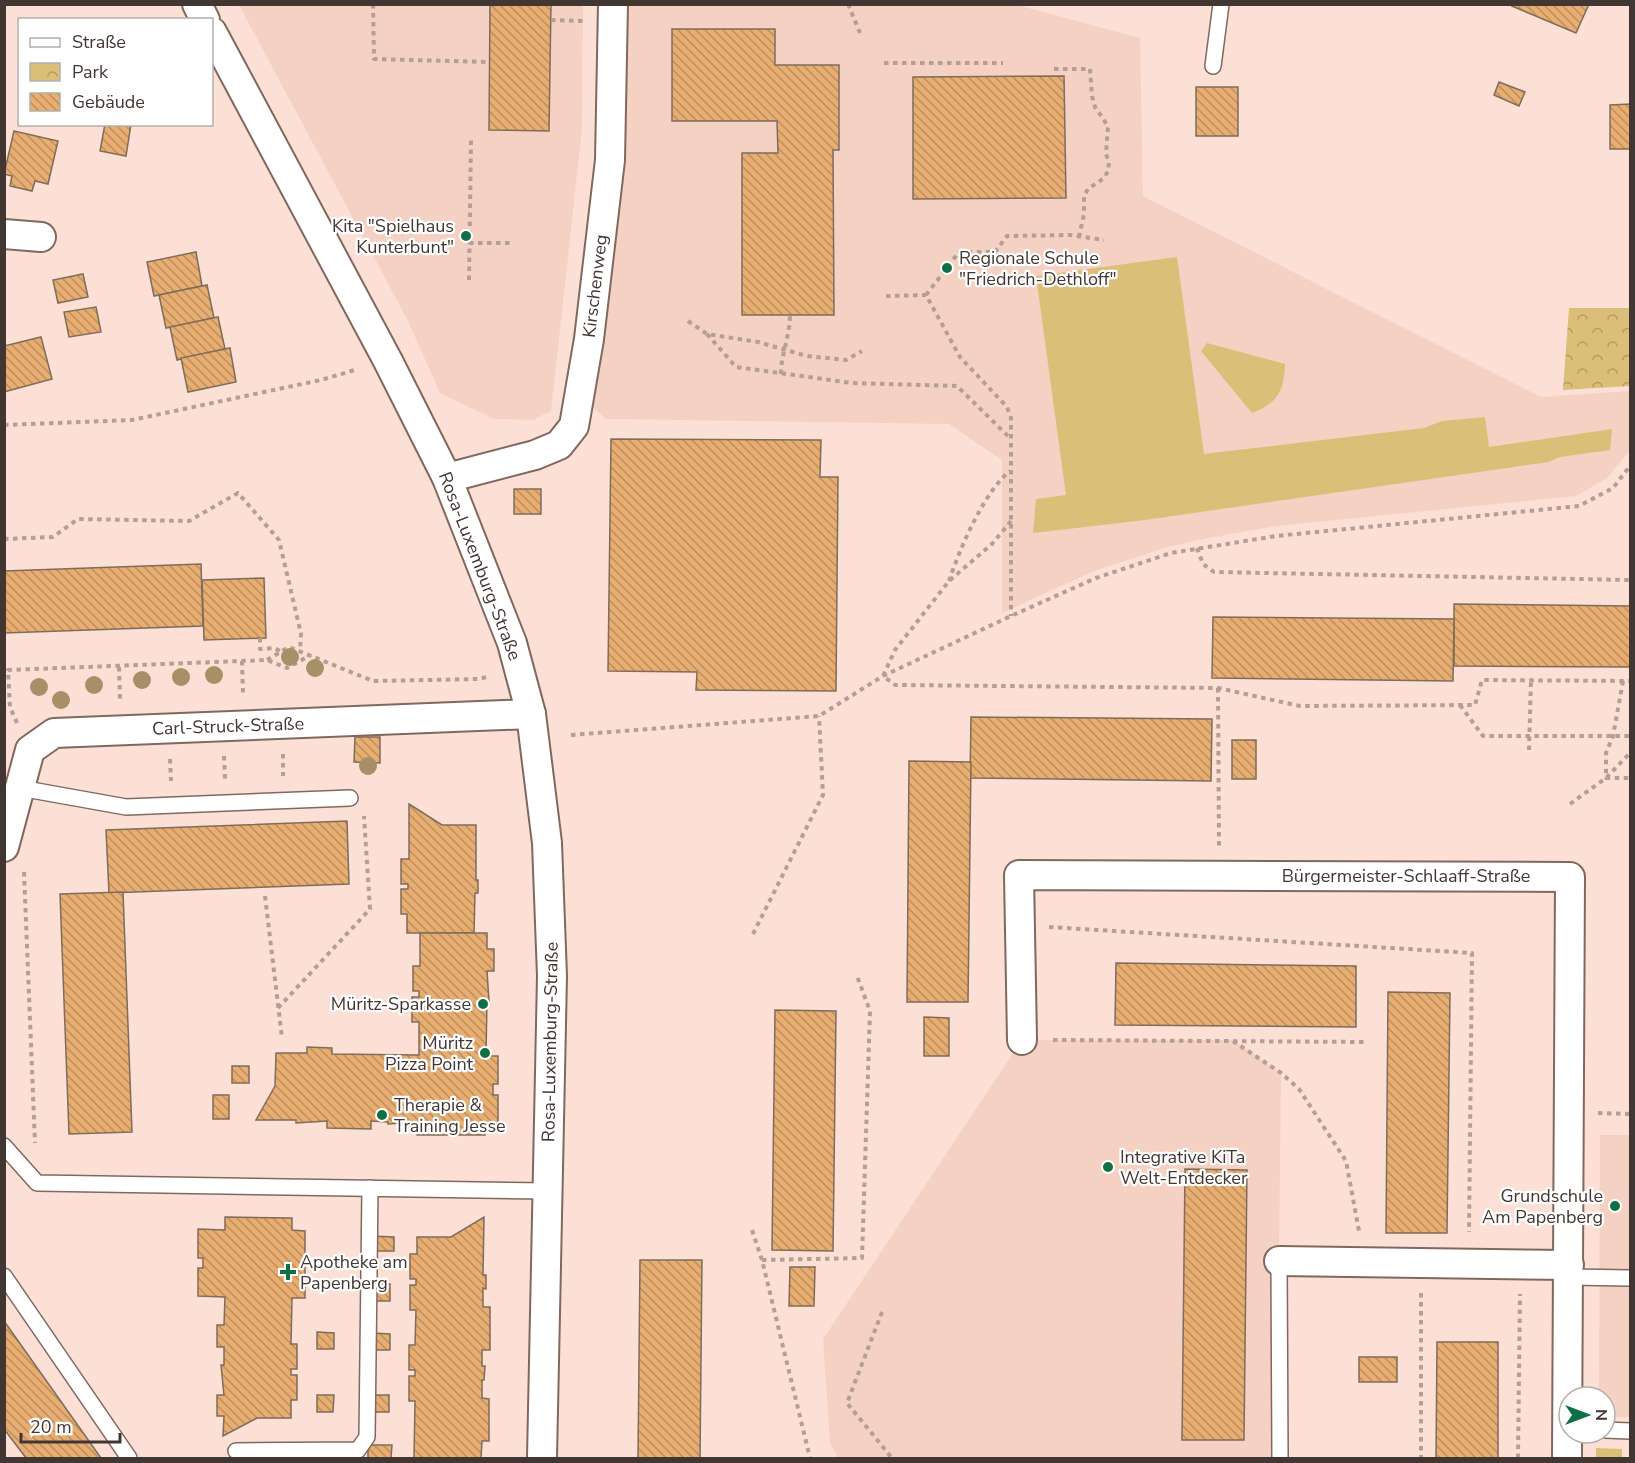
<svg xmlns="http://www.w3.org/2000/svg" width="1635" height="1463" font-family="'Nunito Sans',sans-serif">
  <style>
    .built { fill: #f4d1c3 }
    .grass { fill: #dbbe77 }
    .park { fill: url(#park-crowns) }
    .building { fill: url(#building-back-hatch); stroke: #7f6c5b; stroke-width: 1.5 }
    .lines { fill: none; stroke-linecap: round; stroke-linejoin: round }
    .lane-casing { stroke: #80685e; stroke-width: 18 }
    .street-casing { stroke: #80685e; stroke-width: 32 }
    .path { stroke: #b59e96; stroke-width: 4; stroke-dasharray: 4.5 4.5; stroke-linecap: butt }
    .lane { stroke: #fff; stroke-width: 15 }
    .street { stroke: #fff; stroke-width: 28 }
    .tree { fill: #a78f68 }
    .poi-dot { fill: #0f7046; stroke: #fff; stroke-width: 2 }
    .labels { text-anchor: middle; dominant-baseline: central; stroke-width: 4.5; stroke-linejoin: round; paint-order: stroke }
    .poi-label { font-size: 18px; fill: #423632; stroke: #fff; text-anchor: end }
    .street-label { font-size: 18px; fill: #423632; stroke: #fff }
  </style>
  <defs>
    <pattern id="park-crowns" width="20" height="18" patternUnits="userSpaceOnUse" patternTransform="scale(1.5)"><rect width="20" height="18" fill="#dbbe77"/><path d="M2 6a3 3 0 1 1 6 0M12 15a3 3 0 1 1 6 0" fill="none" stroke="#b39b62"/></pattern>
    <pattern id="building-back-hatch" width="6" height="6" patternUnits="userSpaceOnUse" patternTransform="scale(1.5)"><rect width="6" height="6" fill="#e8ad71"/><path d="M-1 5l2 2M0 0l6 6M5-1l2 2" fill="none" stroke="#be8e5d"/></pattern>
  </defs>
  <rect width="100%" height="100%" fill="#fde0d5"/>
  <g class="built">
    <path d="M1013 4 1140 38 1143 196 1541 397 1630 391V450L1607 478 1576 496 1276 526 1208 538 1168 547 1094 571 1002 613V460L949 424 606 419 591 406 625 134 624 22 628 5Z"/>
    <path d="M239 5H583L582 129 551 411 533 420 494 419 440 393 408 321Z"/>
    <path d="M1022 1040H1233L1281 1073 1279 1261 1280 1458H838L830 1443 823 1339Z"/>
    <path d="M1600 1135H1630V1417H1605V1397H1599Z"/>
  </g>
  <g class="grass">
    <path d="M1177 257 1204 454 1424 428 1442 421 1485 417 1489 447 1612 429 1610 450 1560 457 1548 462 1145 520 1033 533 1036 499 1066 495 1036 276Z"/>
    <path d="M1207 343 1285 364C1284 391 1278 403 1252 413L1201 351Z"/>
    <path d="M1596 1448 1622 1449V1458H1596Z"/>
  </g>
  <path class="park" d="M1569 308H1630V386L1563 390Z"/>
  <g class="building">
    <path d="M490 4H551L549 131 489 130Z"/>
    <path d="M1513 4H1589L1576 33 1512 6Z"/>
    <path d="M672 29H775V65H839V150H833L834 315H742V153H778L777 121H672Z"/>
    <path d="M1064 76 1066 198 913 199V77Z"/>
    <path d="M1499 82 1525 92 1519 106 1494 95Z"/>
    <rect x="1196" y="87" width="42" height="49"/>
    <path d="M1630 104V149H1610V105Z"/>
    <path d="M105 124H131L126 156 100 151Z"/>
    <path d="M14 131 58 141 48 184 35 181 32 191 10 186 12 176 4 174Z"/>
    <path d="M196 252 202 286 154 296 147 262Z"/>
    <path d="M83 274 88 297 58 303 53 280Z"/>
    <path d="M207 285 214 318 166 328 159 295Z"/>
    <path d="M96 307 101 332 69 337 64 312Z"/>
    <path d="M218 317 225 349 177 360 170 327Z"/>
    <path d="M41 337 52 379 4 392V346Z"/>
    <path d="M230 348 236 382 188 392 181 358Z"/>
    <path d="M611 439 821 440 820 477H838L836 691 696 690 697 672 608 671Z"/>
    <rect x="514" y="489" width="27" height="25"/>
    <path d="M201 564 203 626 4 633V571Z"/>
    <path d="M264 578 266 638 204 640 202 580Z"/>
    <path d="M1454 604 1630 606V667L1454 666Z"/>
    <path d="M1213 617 1454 619 1453 681 1212 678Z"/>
    <path d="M971 717 1212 719 1211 781 970 778Z"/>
    <path d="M355 737H380V763L354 762Z"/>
    <rect x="1232" y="740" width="24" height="39"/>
    <path d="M909 761 971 762 968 1002H907Z"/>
    <path d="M409 804 442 825H476V880H478V893H475L474 933H407V914H401V889H408V884H401V859H409Z"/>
    <path d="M347 821 349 884 109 893 106 830Z"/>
    <path d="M123 892 132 1132 69 1134 60 894Z"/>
    <path d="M420 933H487V949H494V971H487L489 1001H487L486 1056H498V1084H493V1095H498V1123H485V1135H417L418 1122 388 1124V1122L371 1121V1129L327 1128V1121L296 1123V1120H256L275 1086 276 1053H307V1047L332 1048V1054L419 1055V1022H412V997H419V991H413V966H420Z"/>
    <path d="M1116 963 1356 966V1027L1115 1025Z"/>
    <path d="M1388 992 1450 993 1447 1233H1386Z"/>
    <path d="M775 1010 836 1011 833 1251 772 1250Z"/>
    <path d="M924 1017 949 1018V1056H924Z"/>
    <rect x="232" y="1066" width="17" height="17"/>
    <rect x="213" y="1095" width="16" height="24"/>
    <path d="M1185 1169 1247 1170 1244 1440H1182Z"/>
    <path d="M225 1217 292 1218V1230L305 1231V1298H292L291 1344H297V1369H291V1375H297V1400H291V1418H257L223 1436 224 1416H217V1395H224L221 1365H224V1347H217V1325H224L225 1297 198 1296V1268H203V1258H198V1229L225 1230Z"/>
    <path d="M484 1217 483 1275H486V1289L483 1288V1307H490V1350H482V1366H485L484 1380H482V1398L489 1399V1441H482L481 1458H484H414L415 1401H409V1376H415V1370H409V1345H415L416 1310H410V1285H416V1279H410V1254H417V1237H451Z"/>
    <path d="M370 1236 394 1237V1251H370Z"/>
    <path d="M640 1260H702L700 1458H638Z"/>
    <path d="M790 1267H815L814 1306H789Z"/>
    <path d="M374 1284H390V1301H373Z"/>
    <path d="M4 1321 101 1458H26L4 1429Z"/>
    <path d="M317 1332 334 1333V1349H317Z"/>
    <path d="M373 1333 390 1334V1350H373Z"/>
    <path d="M1437 1342H1498V1458H1436Z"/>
    <rect x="1359" y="1357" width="38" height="25"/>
    <path d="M317 1395H334L333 1412H317Z"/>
    <path d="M373 1395H389V1412H372Z"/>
    <path d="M368 1445H392L391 1458H368Z"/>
  </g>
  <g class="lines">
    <defs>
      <g id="lane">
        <path d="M1213 66 1221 4"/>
        <path d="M20 788 126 807 350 798"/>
        <path d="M4 1146 37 1183 547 1191"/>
        <path d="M1279 1261 1280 1458"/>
        <path d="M4 1276 129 1458"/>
        <path d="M1569 1277 1630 1278"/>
        <path d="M1605 1430 1630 1431"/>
        <path d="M236 1451 358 1450 367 1437 370 1188"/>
      </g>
      <g id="street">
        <path d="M197 4 205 20"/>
        <path d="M212 32 388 361 447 478 512 643 531 714 547 843 552 976 542 1458"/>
        <path d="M4 234 41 237"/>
        <path d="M447 478 535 455 559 445 574 426 589 339 610 160 613 4"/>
        <path d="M4 847 30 750 54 733 531 714"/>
        <path d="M1022 1040 1019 875 1570 877 1567 1458"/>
        <path d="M1279 1261 1569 1265"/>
      </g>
    </defs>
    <use href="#lane" class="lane-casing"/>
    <use href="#street" class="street-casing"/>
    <g class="path">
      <path d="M373 4 374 59 489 62"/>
      <path d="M848 4 860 33"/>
      <path d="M551 20 583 21"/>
      <path d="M884 63H1003"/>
      <path d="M1054 69H1090L1092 96 1095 107 1108 126 1106 154 1109 162 1108 171 1104 178 1088 189 1084 196V214L1079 237"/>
      <path d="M469 243H513"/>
      <path d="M469 280 471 140"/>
      <path d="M926 295 959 252H995L1007 236 1070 235 1104 240"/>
      <path d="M886 296 926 295 960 357 1007 407 1011 418V616"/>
      <path d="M688 321 707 334 758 342 807 356 846 360 862 351"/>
      <path d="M707 334 736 367 852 383 957 386 1009 437"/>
      <path d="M781 374C781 354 790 336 790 315"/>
      <path d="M4 425 132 420 321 380 358 369"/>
      <path d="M1011 521 992 544 949 581 895 650 883 676 895 685 1218 688 1300 706 1475 705 1482 680 1630 681"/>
      <path d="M4 539 53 537 78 519 189 521 238 493 279 540 301 634 300 651"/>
      <path d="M1197 548 1203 564 1214 572 1630 580"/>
      <path d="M949 581C960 548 984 492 1010 471"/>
      <path d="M260 638V649L274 648 280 651"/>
      <path d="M267 660 289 647 373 681 479 679 490 676"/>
      <path d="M242 661 243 694"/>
      <path d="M119 667 120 700"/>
      <path d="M1623 681 1613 736 1606 753V778H1630"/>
      <path d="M1218 688 1219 846"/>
      <path d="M1460 705 1483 736H1630"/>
      <path d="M17 723 10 707 8 670 267 660 287 668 311 655"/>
      <path d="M571 735 819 716 883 676 1011 616 1096 578 1171 553 1276 536 1579 506 1613 488 1630 466"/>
      <path d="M1529 750 1531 680"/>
      <path d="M283 754V776"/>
      <path d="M224 756 225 779"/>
      <path d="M170 759 171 781"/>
      <path d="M1570 804 1606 778 1630 753"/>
      <path d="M24 872 35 1143"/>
      <path d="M265 896 282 1038"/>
      <path d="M1049 927 1472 953 1469 1232"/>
      <path d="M753 934 823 795 819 716"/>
      <path d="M278 1008 370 909 364 816"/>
      <path d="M1053 1040 1367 1042"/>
      <path d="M1233 1041 1281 1073 1299 1089 1346 1161 1359 1231"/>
      <path d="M1598 1113 1630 1114"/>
      <path d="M752 1230 762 1260 810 1458"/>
      <path d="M762 1260 862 1258 870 1011 857 976"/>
      <path d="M1421 1293V1458"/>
      <path d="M882 1312 847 1403 892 1458"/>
      <path d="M1518 1458 1520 1294"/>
    </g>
    <use href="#lane" class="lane"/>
    <use href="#street" class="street"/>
  </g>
  <g class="tree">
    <circle cx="290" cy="657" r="9"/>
    <circle cx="315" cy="668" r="9"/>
    <circle cx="214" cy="675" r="9"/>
    <circle cx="181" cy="677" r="9"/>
    <circle cx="142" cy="680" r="9"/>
    <circle cx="94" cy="685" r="9"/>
    <circle cx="39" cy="687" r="9"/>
    <circle cx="61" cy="700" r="9"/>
    <circle cx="368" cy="766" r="9"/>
  </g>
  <g class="poi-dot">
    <circle cx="466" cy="236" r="6"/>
    <circle cx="947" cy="268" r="6"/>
    <circle cx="483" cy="1004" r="6"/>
    <circle cx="485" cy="1053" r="6"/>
    <circle cx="382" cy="1115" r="6"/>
    <circle cx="1108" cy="1167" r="6"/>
    <circle cx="1615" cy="1206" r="6"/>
    <path d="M285 1263h6v6h6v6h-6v6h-6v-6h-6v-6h6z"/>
  </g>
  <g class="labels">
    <g class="poi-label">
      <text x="454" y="226">Kita "Spielhaus<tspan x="454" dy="21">Kunterbunt"</tspan></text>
      <text x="959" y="258" text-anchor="start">Regionale Schule<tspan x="959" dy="21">"Friedrich-Dethloff"</tspan></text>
      <text x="471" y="1004">Müritz-Sparkasse</text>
      <text x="473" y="1043">Müritz<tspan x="473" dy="21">Pizza Point</tspan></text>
      <text x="394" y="1105" text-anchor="start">Therapie &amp;<tspan x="394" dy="21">Training Jesse</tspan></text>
      <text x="1120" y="1157" text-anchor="start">Integrative KiTa<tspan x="1120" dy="21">Welt-Entdecker</tspan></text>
      <text x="1603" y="1196">Grundschule<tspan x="1603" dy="21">Am Papenberg</tspan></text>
      <text x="300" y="1262" text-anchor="start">Apotheke am<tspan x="300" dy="21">Papenberg</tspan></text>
    </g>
    <g class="street-label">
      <text transform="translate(595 286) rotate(-83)">Kirschenweg</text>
      <text transform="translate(480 566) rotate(69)">Rosa-Luxemburg-Straße</text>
      <text transform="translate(228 726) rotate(-2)">Carl-Struck-Straße</text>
      <text x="1406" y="876">Bürgermeister-Schlaaff-Straße</text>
      <text transform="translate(550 1042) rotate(-89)">Rosa-Luxemburg-Straße</text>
    </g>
  </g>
  <rect width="1635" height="1463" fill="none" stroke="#423632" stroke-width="12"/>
  <rect x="18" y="18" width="195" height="108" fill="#ffffff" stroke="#b3afad" stroke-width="1.5"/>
  <rect x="30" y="38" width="30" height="9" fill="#ffffff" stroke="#b3afad" stroke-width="1.5"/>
  <text x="72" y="48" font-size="18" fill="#423632">Straße</text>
  <rect x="30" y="63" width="30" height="18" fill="url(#park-crowns)" stroke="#b3afad" stroke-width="1.5"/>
  <text x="72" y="78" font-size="18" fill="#423632">Park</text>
  <rect x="30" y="93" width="30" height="18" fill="url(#building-back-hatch)" stroke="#b3afad" stroke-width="1.5"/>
  <text x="72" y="108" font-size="18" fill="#423632">Gebäude</text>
  <g transform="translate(1587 1415) rotate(90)"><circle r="28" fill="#ffffff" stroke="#b3afad" stroke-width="1.5"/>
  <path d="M0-4.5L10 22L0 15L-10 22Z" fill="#0f7046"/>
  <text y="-9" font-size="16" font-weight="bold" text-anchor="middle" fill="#423632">N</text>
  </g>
  <path d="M21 1433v9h99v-9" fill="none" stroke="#423632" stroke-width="3"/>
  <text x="30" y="1433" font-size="18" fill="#423632" stroke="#ffffff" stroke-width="4.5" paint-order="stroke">20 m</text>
</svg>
